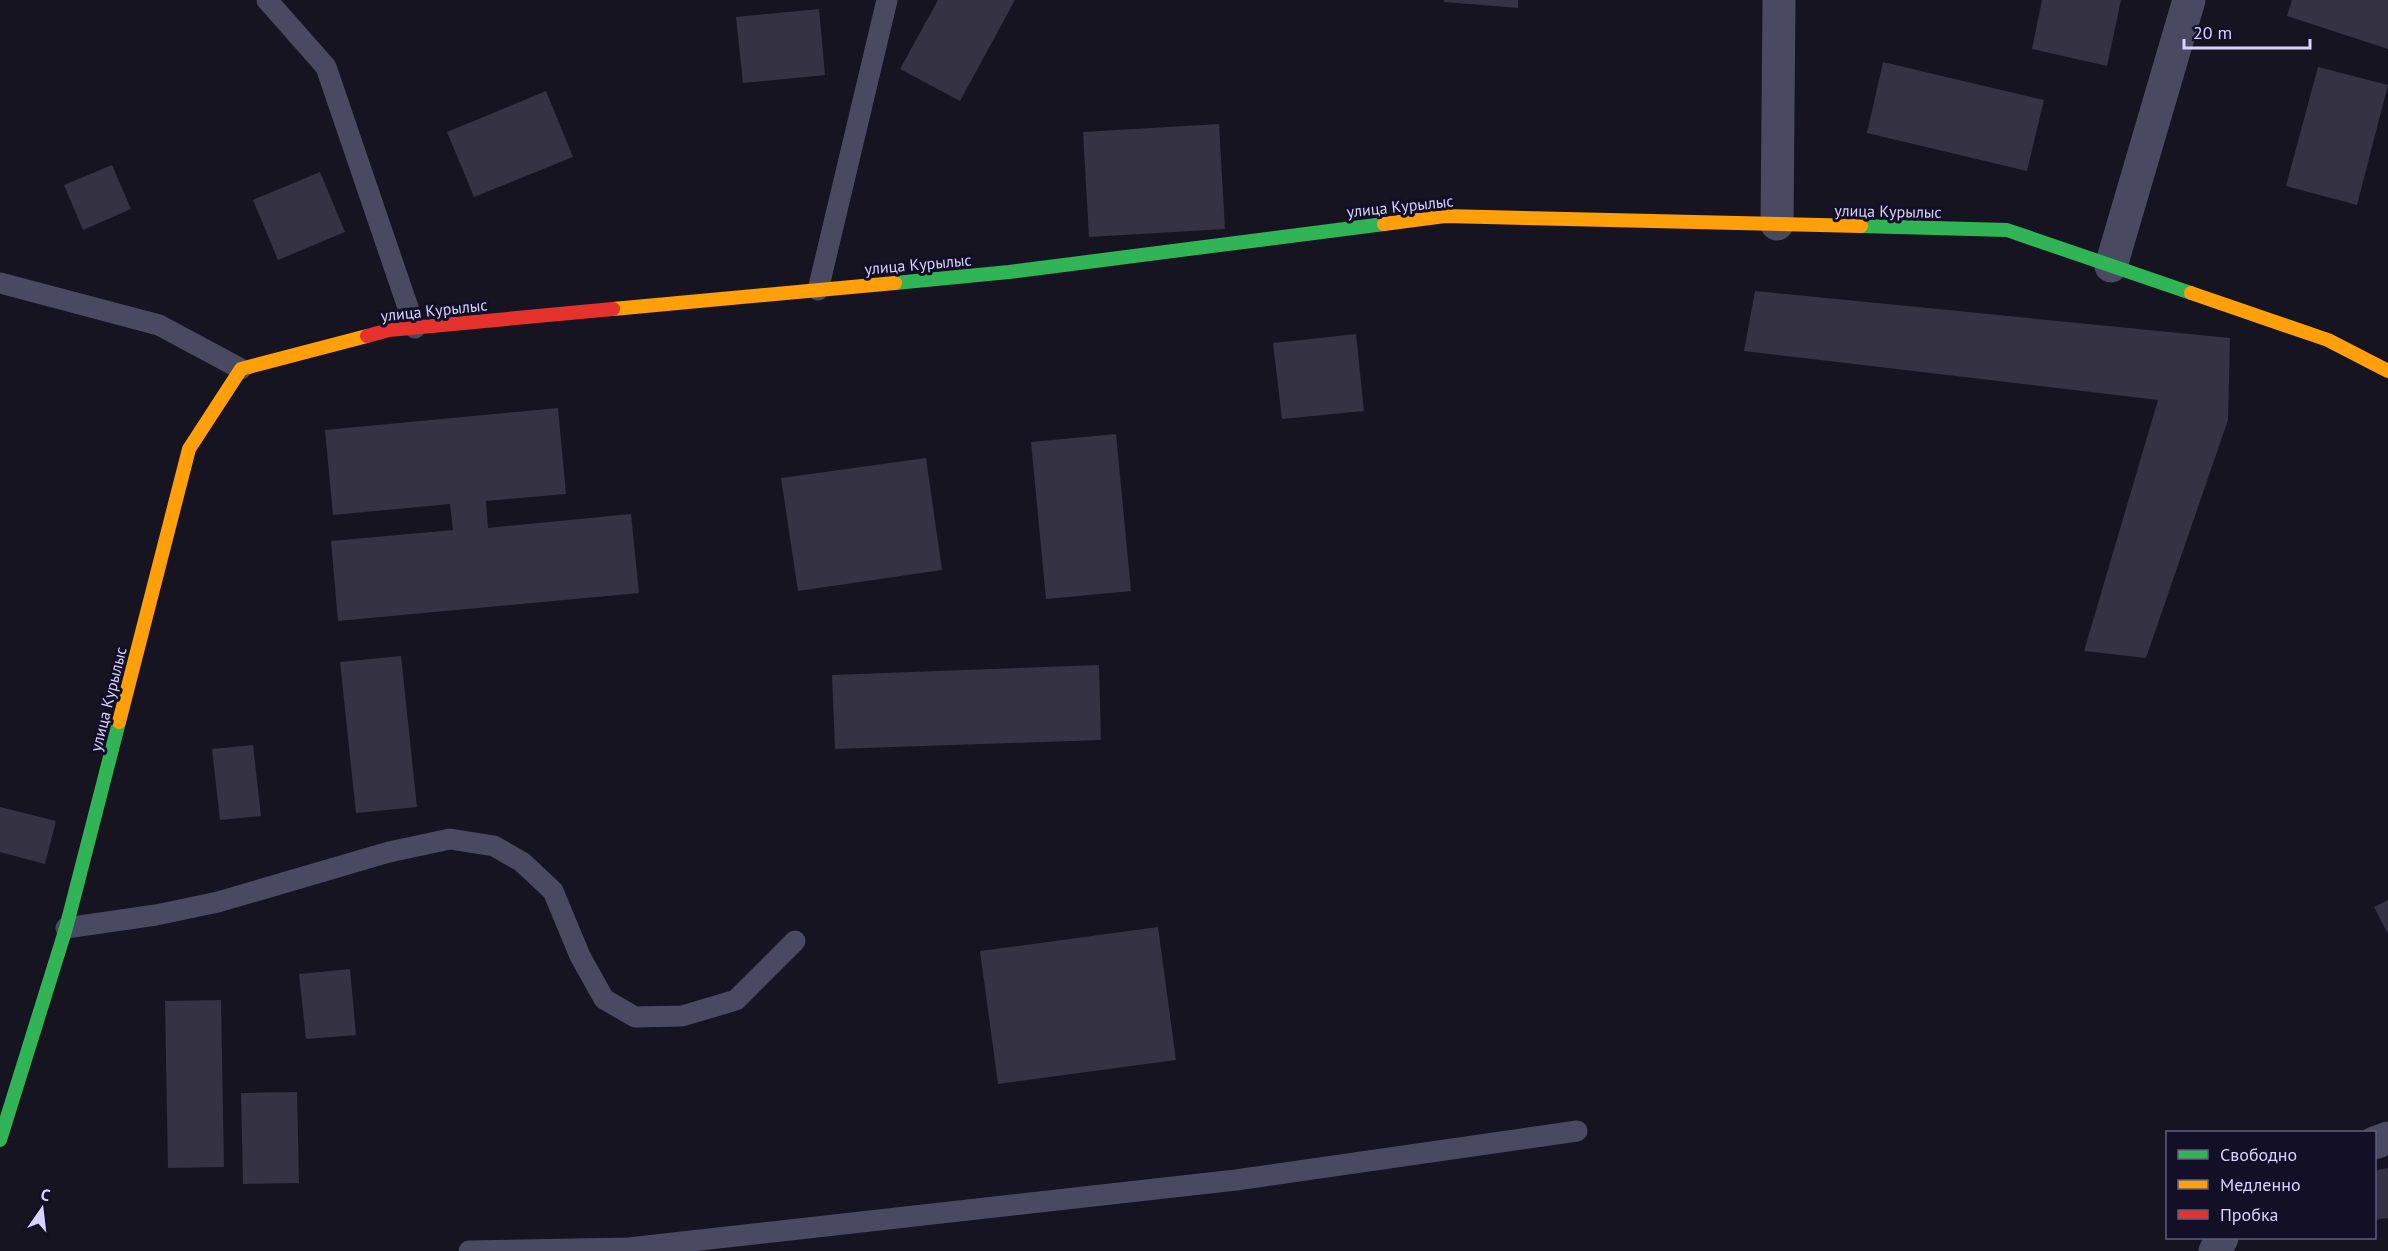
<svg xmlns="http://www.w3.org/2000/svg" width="2388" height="1251" font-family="'PT Sans',sans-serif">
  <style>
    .building { fill: #343243 }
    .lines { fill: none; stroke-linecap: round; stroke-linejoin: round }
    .lane { stroke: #4a4962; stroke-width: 21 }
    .street { stroke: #4a4962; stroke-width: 33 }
    .fast { stroke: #30b455; stroke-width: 14 }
    .slow { stroke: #ff9f0a; stroke-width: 14 }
    .jam { stroke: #e5322d; stroke-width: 14 }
    .labels { text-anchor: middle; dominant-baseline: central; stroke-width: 6; stroke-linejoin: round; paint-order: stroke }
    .street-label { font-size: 16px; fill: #d9d4ff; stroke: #130f26 }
  </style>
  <rect width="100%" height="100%" fill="#161421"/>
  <g class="building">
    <path d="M938 0H1015L960 101 900 69Z"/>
    <path d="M1444 0H1518V8L1444 2Z"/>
    <path d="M2042 0H2121L2107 66 2032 49Z"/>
    <path d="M2292 0H2388V49L2287 16Z"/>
    <path d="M819 9 825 75 743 83 736 17Z"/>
    <path d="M1883 62 2044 100 2027 171 1867 133Z"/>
    <path d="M2318 67 2388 85 2357 205 2286 186Z"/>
    <path d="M546 91 573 157 474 197 447 132Z"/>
    <path d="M1219 124 1225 229 1089 237 1083 132Z"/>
    <path d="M112 165 131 209 83 230 64 185Z"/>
    <path d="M320 172 345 232 278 260 253 200Z"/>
    <path d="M1755 291 2230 338 2228 420 2146 658 2084 651 2158 400 1744 351Z"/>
    <path d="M1356 334 1364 411 1282 419 1273 343Z"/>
    <path d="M558 408 566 494 486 501 488 528 631 514 639 593 338 621 331 541 453 530 450 504 333 515 325 430Z"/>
    <path d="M1116 434 1131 591 1046 599 1031 442Z"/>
    <path d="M926 458 942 570 798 591 781 478Z"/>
    <path d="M401 656 417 807 356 813 340 662Z"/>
    <path d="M1099 665 1101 740 835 749 832 675Z"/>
    <path d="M253 745 261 816 220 820 212 749Z"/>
    <path d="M0 807 56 821 45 864 0 852Z"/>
    <path d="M2388 900V934L2374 907Z"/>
    <path d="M1158 927 1176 1060 998 1084 980 951Z"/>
    <path d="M350 969 356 1035 306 1039 299 974Z"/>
    <path d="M221 1000 224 1167 168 1168 165 1001Z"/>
    <path d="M297 1092 299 1183 243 1184 241 1093Z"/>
    <path d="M2388 1168V1218L2374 1220V1171Z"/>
  </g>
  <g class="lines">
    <g class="lane">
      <path d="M267 0 326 67 415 328"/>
      <path d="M0 283 159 325 241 369"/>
      <path d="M818 290 887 0"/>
      <path d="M66 928 156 915 218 902 389 852 450 839 494 846 522 862 553 891 580 956 604 999 635 1017 682 1016 736 1000 795 941"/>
      <path d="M469 1251 629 1248 1236 1180 1577 1131"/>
    </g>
    <g class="street">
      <path d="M1777 224 1779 0"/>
      <path d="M2111 266 2189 0"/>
      <path d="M2374 1143 2388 1138"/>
      <path d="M2215 1251 2222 1238"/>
    </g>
    <g class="fast">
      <path d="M1861 226 2007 230 2191 293"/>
      <path d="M895 283 1009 272 1384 224"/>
      <path d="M0 1140 66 928 119 722"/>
    </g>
    <g class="slow">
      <path d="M1384 224 1445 216 1861 226"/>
      <path d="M2191 293 2328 340 2388 371"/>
      <path d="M613 309 895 283"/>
      <path d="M119 722 189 449 241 369 367 336"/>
    </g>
    <path class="jam" d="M367 336 389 330 613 309"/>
  </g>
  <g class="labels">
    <g class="street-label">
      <text transform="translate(1400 206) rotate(-6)">улица Курылыс</text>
      <text transform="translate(1888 211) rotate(1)">улица Курылыс</text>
      <text transform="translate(918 264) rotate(-5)">улица Курылыс</text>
      <text transform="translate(434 310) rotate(-6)">улица Курылыс</text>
      <text transform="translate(108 699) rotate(-76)">улица Курылыс</text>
    </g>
  </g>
  <rect x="2166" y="1131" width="210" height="108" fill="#130f26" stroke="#625e7d" stroke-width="1.5"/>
  <rect x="2178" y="1150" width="30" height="9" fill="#30b455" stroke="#625e7d" stroke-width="1.5"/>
  <text x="2220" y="1161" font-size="18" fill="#d9d4ff">Свободно</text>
  <rect x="2178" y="1180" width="30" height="9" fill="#ff9f0a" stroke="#625e7d" stroke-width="1.5"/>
  <text x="2220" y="1191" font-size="18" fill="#d9d4ff">Медленно</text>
  <rect x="2178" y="1210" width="30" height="9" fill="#e5322d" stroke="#625e7d" stroke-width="1.5"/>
  <text x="2220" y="1221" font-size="18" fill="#d9d4ff">Пробка</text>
  <g transform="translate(42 1209) rotate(14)" stroke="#130f26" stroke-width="4.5" paint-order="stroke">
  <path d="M0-4.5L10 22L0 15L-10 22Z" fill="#d9d4ff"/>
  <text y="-9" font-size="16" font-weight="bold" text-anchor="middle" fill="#d9d4ff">С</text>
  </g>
  <path d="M2184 39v9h126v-9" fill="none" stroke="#d9d4ff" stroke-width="3"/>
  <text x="2193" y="39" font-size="18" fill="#d9d4ff" stroke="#130f26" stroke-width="4.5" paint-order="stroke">20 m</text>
</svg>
